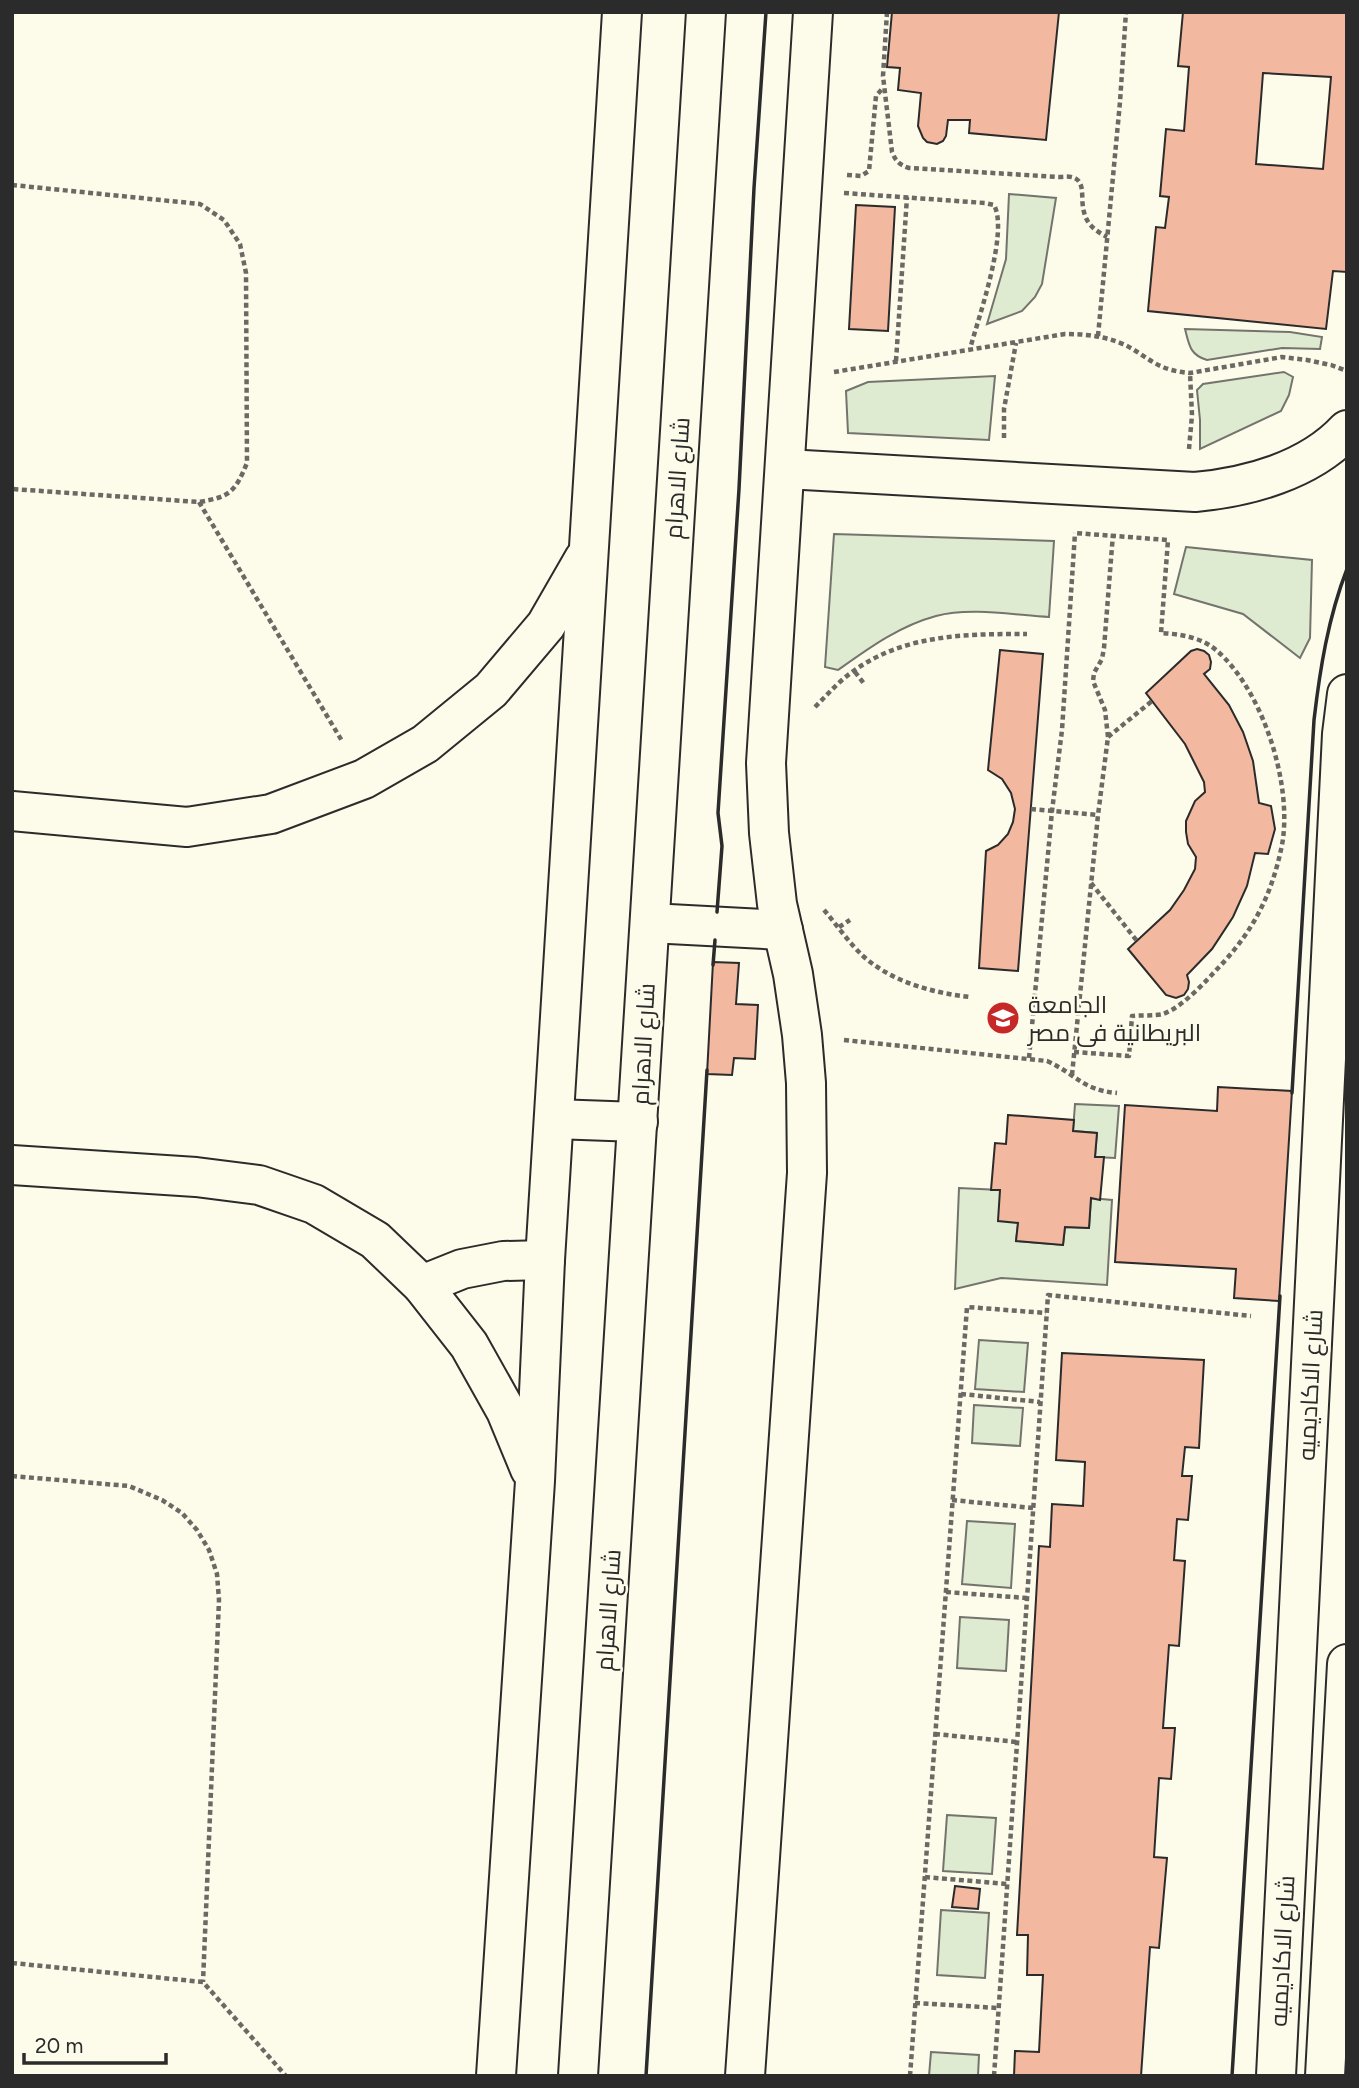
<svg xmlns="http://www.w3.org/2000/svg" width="1359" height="2088" font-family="Figtree,Cairo,sans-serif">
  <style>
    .green { fill: #deebd1; stroke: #74746e; stroke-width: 2 }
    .building { fill: #f2b8a0; stroke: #2b2b2b; stroke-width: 2; fill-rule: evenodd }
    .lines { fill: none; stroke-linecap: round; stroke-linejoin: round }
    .minor-casing { stroke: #2b2b2b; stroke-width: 42 }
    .path { stroke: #6a6964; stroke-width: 4.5; stroke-dasharray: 5 3.5; stroke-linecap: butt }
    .minor { stroke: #fdfbea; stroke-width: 38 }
    .wall { stroke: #2b2b2b; stroke-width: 3.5 }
    .labels { text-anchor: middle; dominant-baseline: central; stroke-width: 5; stroke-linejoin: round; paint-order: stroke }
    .street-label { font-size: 24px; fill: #2b2b2b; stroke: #fdfbea }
    .poi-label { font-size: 24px; fill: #2b2b2b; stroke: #fdfbea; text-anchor: start }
  </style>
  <rect width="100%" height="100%" fill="#fdfbea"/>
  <g class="green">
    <path d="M1009 194 1056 198 1042 284 1035 297 1022 311 987 324 1006 259Z"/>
    <path d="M1185 329 1290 332 1322 337 1320 349 1282 348 1207 360C1190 355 1189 345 1185 329Z"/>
    <path d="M1284 372 1293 377 1289 395 1281 411 1200 449V420L1197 390 1203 384Z"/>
    <path d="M995 376 989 440 848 433 846 391 868 382Z"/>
    <path d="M834 534 1054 541 1049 617C1014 615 970 607 936 616 899 626 869 648 838 670L825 667Z"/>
    <path d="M1186 547 1312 560 1310 638 1300 658 1243 614 1174 594Z"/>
    <path d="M1075 1104 1119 1106 1115 1158 1095 1157 1097 1133 1073 1131Z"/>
    <path d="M959 1188 1000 1190 1018 1223 1016 1241 1063 1245 1065 1227 1089 1228 1091 1198 1112 1200 1107 1285 1001 1278 955 1289Z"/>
    <path d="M979 1340 1028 1343 1024 1392 975 1389Z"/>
    <path d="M974 1405 1023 1408 1020 1446 972 1443Z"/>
    <path d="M967 1521 1015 1524 1011 1588 962 1584Z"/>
    <path d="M960 1617 1009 1620 1006 1671 957 1668Z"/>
    <path d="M947 1815 996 1818 992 1874 943 1871Z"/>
    <path d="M941 1910 989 1913 985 1978 937 1975Z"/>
    <path d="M931 2052 979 2055 978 2076H929Z"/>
  </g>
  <g class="building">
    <path d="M892 12H1059L1046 140 969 133 970 120H948L946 136 943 141 937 144 927 142 923 138 918 126 921 93 898 90 900 68 887 67Z"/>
    <path d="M1183 12H1347V272L1333 271 1326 329 1148 311 1156 227 1165 228 1169 197 1160 196 1166 129 1184 131 1189 67 1178 66ZM1263 73 1331 77 1323 169 1256 164Z"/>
    <path d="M856 205 895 207 888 331 849 329Z"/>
    <path d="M1197 649 1204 651 1209 655 1211 662 1210 669 1204 674 1229 705 1243 732 1253 761 1259 803 1271 806 1275 829 1268 854 1255 853 1247 886 1233 917 1212 949 1187 975 1189 982 1188 989 1184 995 1176 998 1166 995 1128 949 1170 910 1184 890 1195 869 1196 857 1188 844 1186 832V821L1195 801 1205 792 1204 782 1185 744 1146 693 1191 651Z"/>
    <path d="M1000 650 1043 654 1018 971 979 968 986 851 998 845 1008 834 1013 822 1015 809 1011 793 1002 779 988 770Z"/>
    <path d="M713 962 739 963 736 1004 758 1005 755 1059 734 1058 732 1075 707 1074Z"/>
    <path d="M1218 1087 1292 1091 1279 1301 1234 1298 1236 1269 1115 1262 1125 1105 1217 1111Z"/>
    <path d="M1008 1115 1074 1120 1073 1131 1097 1133 1095 1157H1104L1100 1200 1091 1198 1089 1228 1065 1227 1063 1245 1016 1241 1018 1223 998 1221 1000 1190H991L995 1143 1006 1144Z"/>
    <path d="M1062 1353 1204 1360 1199 1448 1185 1447 1182 1476H1192L1188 1520 1177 1519 1174 1560 1185 1561 1179 1646 1169 1645 1163 1728H1175L1171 1779 1159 1778 1154 1857 1167 1858 1159 1948 1150 1947 1141 2076H1014L1015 2051 1039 2052 1043 1975H1027L1028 1935H1017L1039 1546 1050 1547 1052 1504 1083 1506 1085 1462 1056 1460Z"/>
    <path d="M955 1886 980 1889 978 1909 952 1907Z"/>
  </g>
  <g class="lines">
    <defs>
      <g id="minor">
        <path d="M786 469 1195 492C1248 487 1309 471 1347 430"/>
        <path d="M12 811 187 827 271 814 364 779 425 744 491 690 546 625 584 559"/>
        <path d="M650 923 783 930"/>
        <path d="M554 1119 638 1122"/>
        <path d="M12 1165 196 1177 259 1185 314 1204 375 1240 422 1285 469 1345 506 1411 530 1469"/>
        <path d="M422 1285 462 1269 503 1261 545 1260"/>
        <path d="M496 2076 535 1481 545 1260 622 12"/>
        <path d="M578 2076 706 12"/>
        <path d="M745 2076 807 1173 806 1083 802 1035 793 974 777 904 769 833 766 763 813 12"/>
        <path d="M1276 2076 1334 896 1342 734 1347 694"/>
        <path d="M1325 2076 1347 1664"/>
      </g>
    </defs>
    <use href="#minor" class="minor-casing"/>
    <g class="path">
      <path d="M887 12 883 76 892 152C896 162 900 165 909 168L1060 177C1090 173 1079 196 1084 212 1087 225 1096 231 1107 237"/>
      <path d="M847 175 861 176 869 171 876 96 883 88"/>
      <path d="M12 185 200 204 224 220 240 244 246 273 247 463C235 492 230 497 199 502L12 489"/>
      <path d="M844 193 985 203 994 205C1009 232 978 319 970 349"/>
      <path d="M1098 336 1120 102 1126 12"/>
      <path d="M896 361 907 197"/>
      <path d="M834 372 1065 334C1086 334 1105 336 1125 345 1138 351 1150 362 1163 367 1172 371 1181 372 1190 373L1282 357 1307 360 1331 365 1347 371"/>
      <path d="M1004 438V409L1016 343"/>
      <path d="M1189 449 1192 415 1190 373"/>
      <path d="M199 502 342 741"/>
      <path d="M855 672 865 685"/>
      <path d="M815 707C824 698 832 689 842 680 896 634 961 634 1027 634"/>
      <path d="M1108 737 1152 701"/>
      <path d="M1031 809 1098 815"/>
      <path d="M1091 883 1137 941"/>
      <path d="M824 910C837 925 849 943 863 956 892 982 933 993 970 997"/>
      <path d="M839 927 850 920"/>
      <path d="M844 1040 1047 1061C1076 1074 1082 1090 1117 1093"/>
      <path d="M1074 1052 1129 1056 1132 1016C1141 1015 1154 1016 1163 1014 1183 1007 1206 981 1220 966 1254 930 1272 894 1282 845 1293 785 1263 690 1216 650 1201 637 1179 634 1161 633L1168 540 1075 533"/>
      <path d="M1029 1058 1052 811 1062 730 1075 533"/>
      <path d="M1072 1075 1098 815 1108 737 1105 710 1093 681 1094 673 1102 659 1104 648 1113 534"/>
      <path d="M961 1394 1040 1402"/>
      <path d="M12 1476 129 1486 162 1500 182 1513 197 1530 209 1550 217 1574 219 1600 203 1982"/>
      <path d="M952 1500 1033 1508"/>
      <path d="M946 1592 1027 1598"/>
      <path d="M935 1734 1017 1742"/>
      <path d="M925 1877 1007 1884"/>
      <path d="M12 1963 203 1982 286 2076"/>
      <path d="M915 2003 998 2008"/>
      <path d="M910 2076 967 1307 1046 1313"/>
      <path d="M994 2076 1048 1295 1251 1316"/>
    </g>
    <use href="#minor" class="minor"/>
    <g class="wall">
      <path d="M717 912 722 846 718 813 739 489 754 188 766 12"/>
      <path d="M713 965 715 940"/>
      <path d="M1292 1093 1314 720C1320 669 1328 618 1347 569"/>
      <path d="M646 2076 707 1070"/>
      <path d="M1232 2076 1280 1296"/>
    </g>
  </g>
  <defs>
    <symbol id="university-disc" viewBox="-11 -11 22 22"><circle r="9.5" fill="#c62828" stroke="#fdfbea"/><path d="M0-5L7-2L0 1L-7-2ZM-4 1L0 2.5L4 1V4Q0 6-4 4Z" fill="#fff"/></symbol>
  </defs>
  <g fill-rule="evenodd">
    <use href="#university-disc" x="984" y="999" width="38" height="38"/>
  </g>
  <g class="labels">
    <g class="street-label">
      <text transform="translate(677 478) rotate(-86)">شارع الاهرام</text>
      <text transform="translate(643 1044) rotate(-87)">شارع الاهرام</text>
      <text transform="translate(1310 1385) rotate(-87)">شارع الاكاديميه</text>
      <text transform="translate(608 1610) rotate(-86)">شارع الاهرام</text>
      <text transform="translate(1282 1951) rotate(-87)">شارع الاكاديميه</text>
    </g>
    <g class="poi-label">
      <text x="1028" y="1004">الجامعة<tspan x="1028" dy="28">البريطانية فى مصر</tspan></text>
    </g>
  </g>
  <rect width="1359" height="2088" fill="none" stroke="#2b2b2b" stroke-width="28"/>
  <path d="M24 2053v10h142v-10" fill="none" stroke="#2b2b2b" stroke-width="3.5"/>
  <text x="35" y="2053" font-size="21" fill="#2b2b2b" stroke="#fdfbea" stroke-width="5" paint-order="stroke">20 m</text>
</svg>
